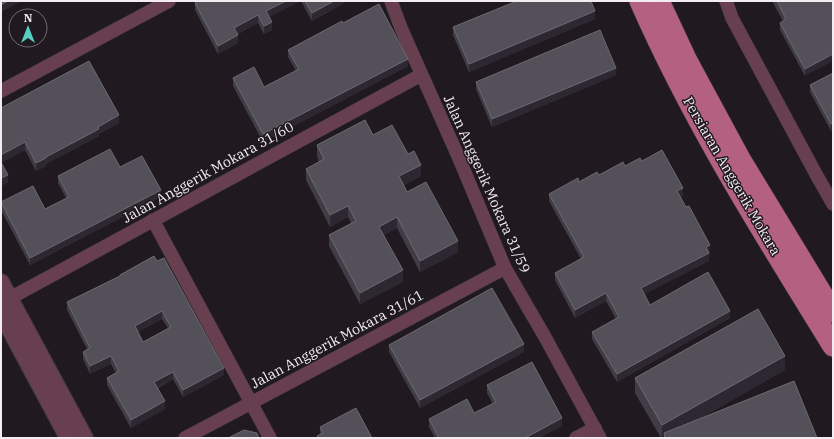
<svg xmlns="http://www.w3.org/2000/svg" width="834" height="439" font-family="'IBM Plex Serif',serif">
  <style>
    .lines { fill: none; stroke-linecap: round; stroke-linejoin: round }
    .minor-casing { stroke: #3e373d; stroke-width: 14 }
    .tertiary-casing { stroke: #3e373d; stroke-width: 18 }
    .primary-casing { stroke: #3e373d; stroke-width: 22 }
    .minor { stroke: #683f4e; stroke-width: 13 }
    .tertiary { stroke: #683f4e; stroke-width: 16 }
    .primary { stroke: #b46080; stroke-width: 21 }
    .wall { fill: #413d47; fill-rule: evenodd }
    .shaded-wall { fill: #2c2730 }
    .building { fill: #545059; stroke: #6d6971; fill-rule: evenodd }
    .labels { text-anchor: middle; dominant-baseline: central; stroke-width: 3; stroke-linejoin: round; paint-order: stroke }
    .street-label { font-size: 14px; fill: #f3edf2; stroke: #201920 }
  </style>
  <rect width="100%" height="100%" fill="#201920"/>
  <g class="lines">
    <defs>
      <g id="minor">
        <path d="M391 1 401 28 458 156 505 268 545 337 600 438"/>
        <path d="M726 1 732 18 817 176 833 204"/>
        <path d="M1 91 169 1"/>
        <path d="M153 220 270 438"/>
        <path d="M1 303 421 75"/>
        <path d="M185 438 505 268"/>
        <path d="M576 438 595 428"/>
      </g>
      <g id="tertiary">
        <path d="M1 282 85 438"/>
        <path d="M1 313 68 438"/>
      </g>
      <g id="primary">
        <path d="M640 1C693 122 764 234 833 346"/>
        <path d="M659 1 686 59 740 159 833 312"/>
      </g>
    </defs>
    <use href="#minor" class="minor-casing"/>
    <use href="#tertiary" class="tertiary-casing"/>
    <use href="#primary" class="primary-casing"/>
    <use href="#minor" class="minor"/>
    <use href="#tertiary" class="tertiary"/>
    <use href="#primary" class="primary"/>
  </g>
  <g class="wall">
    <path d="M301 1H344V3L312 21Z"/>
    <path d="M772 1H833L805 76 780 30V23L783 21Z"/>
    <path d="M195 3 270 17 272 30 264 34 258 23 238 34V43L218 54 195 10Z"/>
    <path d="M595 19 469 72 453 35V27Z"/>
    <path d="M343 23 408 66 263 142 233 86V78L264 87 296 71 288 57V50Z"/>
    <path d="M833 73V130L831 131 810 92V85Z"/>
    <path d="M616 75 492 127 476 89V82Z"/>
    <path d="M1 108 119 123 99 134V136L46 164V166L36 171 25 150 1 163 8 182 1 186Z"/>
    <path d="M373 135 408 154 421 176 404 185 407 192 458 252 420 272 397 228 384 235 403 282 360 304 329 246V235L351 223 348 217 330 227 306 180V169L319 162 317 156V145Z"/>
    <path d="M642 161 683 196 680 197 710 253H709V261L644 294 650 305 730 318 617 382 592 339V332L616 319 606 301 575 318 555 280V273L581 259 549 201V194L579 182 625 166Z"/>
    <path d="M120 167 161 197 30 265 1 210V202L45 209 66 198 58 183V176Z"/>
    <path d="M154 256 224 375 183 397 173 379 158 388 165 409 131 428 107 385V378L116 373 111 364 90 374 83 359V352L87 349 67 310V302L120 276V275ZM162 319 168 328 143 342 138 332Z"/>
    <path d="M389 345 524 352 420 408 389 352Z"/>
    <path d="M785 370 697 420 817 438H661L635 393V378Z"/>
    <path d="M487 385 562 426 539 438H435L429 427V419L474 413 493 404 487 393Z"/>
    <path d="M320 427 372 438H317V436L320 434Z"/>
  </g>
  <g class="shaded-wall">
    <path d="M8 1H22L1 12V5Z"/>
    <path d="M286 1H301L266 19V11Z"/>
    <path d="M334 1H344V3L312 21V13Z"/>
    <path d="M595 11V19L469 72V64Z"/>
    <path d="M258 15V23L234 36V28Z"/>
    <path d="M272 22V30L264 34V26Z"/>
    <path d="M238 35V43L218 54V46Z"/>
    <path d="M833 54V61L805 76V69Z"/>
    <path d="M408 59V66L263 142V134Z"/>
    <path d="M616 68V75L492 127V119Z"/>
    <path d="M119 115V123L99 134V136L46 164V166L36 171V163L98 127Z"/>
    <path d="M833 123V130L831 131V124Z"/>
    <path d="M25 142V150L1 163V155Z"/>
    <path d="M421 165V176L399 188V176Z"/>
    <path d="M8 175V182L1 186V178Z"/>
    <path d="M683 188V196L677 199V191Z"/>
    <path d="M161 190V197L30 265V258Z"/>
    <path d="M348 206V217L330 227V215Z"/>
    <path d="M397 217V228L379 238V227Z"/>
    <path d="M458 241V252L420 272V261Z"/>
    <path d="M710 245 709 261 641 296V288Z"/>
    <path d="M403 270V282L360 304V293Z"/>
    <path d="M606 293V301L575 318V310Z"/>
    <path d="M162 311V319L135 334V326Z"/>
    <path d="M730 311V318L617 382V374Z"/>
    <path d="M524 344V352L420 408V400Z"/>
    <path d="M111 356V364L90 374V366Z"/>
    <path d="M785 356V370L665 438 664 436V438H662V425Z"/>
    <path d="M224 368V375L183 397V390Z"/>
    <path d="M173 372V379L154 389V382Z"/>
    <path d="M165 401V409L131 428V420Z"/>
    <path d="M562 418V426L539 438H525Z"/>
  </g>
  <g class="building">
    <path d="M1 1H8L1 5Z"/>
    <path d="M198 1H286L266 11 272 22 264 26 258 15 234 28 238 35 218 46 195 3Z"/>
    <path d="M305 1H334L312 13Z"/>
    <path d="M517 1H591L595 11 469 64 453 27Z"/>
    <path d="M777 1H833V54L805 69 780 23 786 19Z"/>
    <path d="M379 4 408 59 263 134 233 78 254 67 264 87 299 69 288 50 342 21 343 23Z"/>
    <path d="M600 30 616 68 492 119 476 82Z"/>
    <path d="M89 61 119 115 98 127 99 129 46 157V158L36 163 25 142 1 155V108Z"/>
    <path d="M833 73V123L831 124 810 85Z"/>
    <path d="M365 120 373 135 392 125 408 154 414 151 421 165 399 176 407 192 426 182 458 241 420 261 397 217 379 227 403 270 360 293 329 235 356 221 348 206 330 215 306 169 324 159 317 145Z"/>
    <path d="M110 149 120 167 142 156 161 190 30 258 1 202 33 186 45 209 69 197 58 176Z"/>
    <path d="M662 150 683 188 677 191 686 207 689 206 710 245 706 247 709 253 641 288 650 305 708 272 730 311 617 374 592 332 619 317 606 293 575 310 555 273 584 257 549 194 578 178 579 182 597 172 599 175 623 162 625 166 640 158 642 161Z"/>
    <path d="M1 162 8 175 1 178Z"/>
    <path d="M154 256 157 261 164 258 224 368 183 390 173 372 154 382 165 401 131 420 107 378 119 371 111 356 90 366 83 352 90 348 67 302 120 276V275ZM162 311 171 327 143 342 135 326Z"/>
    <path d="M492 288 524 344 420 400 389 345Z"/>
    <path d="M758 309 785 356 662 425 635 378Z"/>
    <path d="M532 362 562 418 525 438H439L429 419 467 399 474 413 496 402 487 385Z"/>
    <path d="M794 381 817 438H665L664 433Z"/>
    <path d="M356 408 372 438H318L317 436 323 433 320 427Z"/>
    <path d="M244 430 257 433 259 438H228Z"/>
  </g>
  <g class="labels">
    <g class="street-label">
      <text transform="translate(208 172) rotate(-29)">Jalan Anggerik Mokara 31/60</text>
      <text transform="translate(732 176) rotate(60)">Persiaran Anggerik Mokara</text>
      <text transform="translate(487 184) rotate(66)">Jalan Anggerik Mokara 31/59</text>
      <text transform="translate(337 339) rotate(-28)">Jalan Anggerik Mokara 31/61</text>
    </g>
  </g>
  <rect width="834" height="439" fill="none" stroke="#f3edf2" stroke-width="4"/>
  <g transform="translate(28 28)"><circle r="19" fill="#201920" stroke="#746e74"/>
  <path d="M0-3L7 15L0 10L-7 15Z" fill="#56cec3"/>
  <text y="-6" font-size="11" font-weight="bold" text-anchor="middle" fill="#f3edf2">N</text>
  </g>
</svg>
